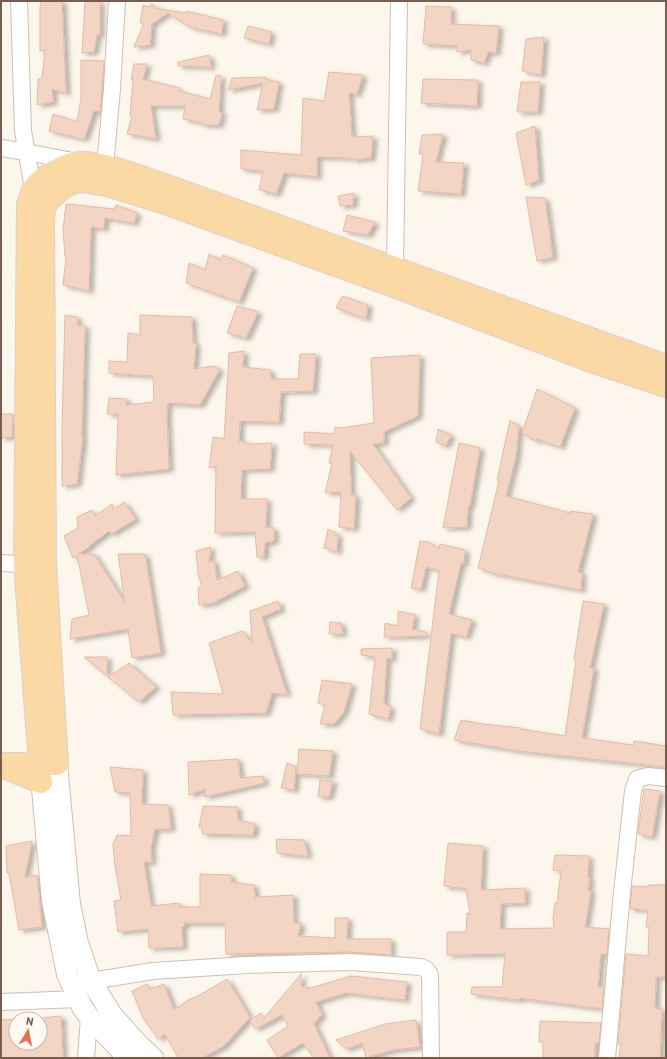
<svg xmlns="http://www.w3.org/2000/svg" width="667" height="1059" font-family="Barlow,sans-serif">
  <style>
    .building { fill: #f3d5c3; stroke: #e6bba3; filter: url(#shadow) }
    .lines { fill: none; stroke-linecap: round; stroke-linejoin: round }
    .minor-casing { stroke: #d1beb0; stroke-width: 18 }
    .tertiary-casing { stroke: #d1beb0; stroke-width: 22 }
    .primary-casing { stroke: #dad1cd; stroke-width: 24 }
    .minor { stroke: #fff; stroke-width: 16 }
    .tertiary { stroke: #fff; stroke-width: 20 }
    .primary { stroke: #fbd9a5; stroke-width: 22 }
  </style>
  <defs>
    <filter id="shadow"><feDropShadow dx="4.5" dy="2.5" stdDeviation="2" flood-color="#0004"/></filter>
  </defs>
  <rect width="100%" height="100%" fill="#fdf6ec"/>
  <g class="building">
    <path d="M41 1H62L66 93 52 89 53 102 37 105 38 79 42 78 45 50 40 51V7Z"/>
    <path d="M85 1H100V35H97L94 52 82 53Z"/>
    <path d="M151 4 154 5V8L185 13 186 11 223 20 222 34 190 27 168 13 152 24 150 45 134 47 144 23H140L143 5 150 7Z"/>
    <path d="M426 6 451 7V24L499 26 496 53 488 52 484 63 471 60V50L457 52V46L423 44Z"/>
    <path d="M248 26 271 32 269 44 244 38Z"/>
    <path d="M544 37 541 75 522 71 526 39Z"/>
    <path d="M209 55 211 67 178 66V62Z"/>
    <path d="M81 60 104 61 100 112 94 111 84 139 49 131 53 114 77 122 81 98Z"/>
    <path d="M134 64H147L143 79 179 88V91L210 99 216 75 221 76 219 112 222 113 219 125H202L203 123 183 119 185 106H151L156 139 127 134 132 116H130L133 79H131Z"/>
    <path d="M329 72 363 75 357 94 349 93 352 137 373 136 371 158 353 160V158L317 157V177L284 173 276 194 259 190 263 171 241 169V150L301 155 303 98 324 101Z"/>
    <path d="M265 77V79L279 82 274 109 257 110 263 83 228 90 232 78Z"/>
    <path d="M423 79 478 80 477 106 421 103Z"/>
    <path d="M521 82H540L538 112H517Z"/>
    <path d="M535 126 539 180 526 185 516 133Z"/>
    <path d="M443 134 436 162 464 163 461 194 418 191 423 154H419L422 135Z"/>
    <path d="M354 193 353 205 340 206 338 196Z"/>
    <path d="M526 197 545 198 553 257 537 261Z"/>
    <path d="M66 204 114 209 116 205 137 213 134 223 105 218 104 229 91 227 89 291 63 285 66 256H65L63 230Z"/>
    <path d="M347 215 375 222 368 235 343 231Z"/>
    <path d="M209 254 220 260 223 255 253 268 239 302 186 283 189 263 205 270Z"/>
    <path d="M342 296 368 305 366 319 336 308Z"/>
    <path d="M237 306 258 312 246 338 227 333Z"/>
    <path d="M65 315 77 317 78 326 85 325 82 436H83L77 484 62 486V427Z"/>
    <path d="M140 315 192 317 193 343H196L194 369 213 366 220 369 200 405 168 403 167 414 169 469 116 475 118 414H107L109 398 127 399 126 405 154 402 153 376 109 373V361L127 362 128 333 140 335Z"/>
    <path d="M244 351 243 367 270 370 271 379H298L300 354H316L313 391 281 392 279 422 240 421 239 441 251 444 272 443 270 469 242 470 241 499H267L266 527 274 528V541L265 543 264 557H257L255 532 215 533 216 466 209 468 213 437 224 439 229 353Z"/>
    <path d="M420 355 418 416 384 432V443L373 444 411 498 397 510 350 451 351 495H356L354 529 339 527 341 492 325 493 332 463H329L333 445 304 444V432L334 434 335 427 341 428 374 423 371 358Z"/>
    <path d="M537 389 575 408 560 447 537 439 536 441 522 433Z"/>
    <path d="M1 414H13L12 437 1 438Z"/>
    <path d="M510 420 519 427 516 457 506 496 570 513V511L593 514 578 572 582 573 581 590 491 573V572L478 568 499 481 497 480Z"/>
    <path d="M438 429 451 435 446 446 436 442Z"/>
    <path d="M459 443 480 448 470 506H468L467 527 443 528Z"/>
    <path d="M124 502 136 519 111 534 109 531 89 546 90 547 78 554H94L125 603 118 554H145L161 653 132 658 128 629 70 639 72 619 89 615 77 555 73 558 64 536 78 528 77 517 92 510 95 516 112 504 113 510Z"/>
    <path d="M328 529 338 535 337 552 324 548Z"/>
    <path d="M420 541 428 542 439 549 440 544 465 550 464 564 461 563 449 614 472 620 466 637 451 633 439 734 420 729 439 570 426 567 421 589 411 588Z"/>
    <path d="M211 547 209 562 214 560 217 580 238 571 245 586 213 603 199 605 198 588 202 586 198 575 196 551Z"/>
    <path d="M278 601 281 609 262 617 287 694 272 693 266 713 173 715 171 692 223 694 209 643 242 631 252 643 250 611Z"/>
    <path d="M583 601 604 604 590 668H594L582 738 633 745 634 741 666 746V767L519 751 454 740 461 720 483 724 521 728V729L565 736 576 660H574Z"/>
    <path d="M398 611 415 615 412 629 426 632V636L384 637 385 623 398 626Z"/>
    <path d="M330 622 341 623 343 634H329Z"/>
    <path d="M392 648V659L387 658 384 703 391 708 388 719 369 714 375 657 361 655V649Z"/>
    <path d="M84 657H107V676Z"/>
    <path d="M129 663 156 687 139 702 108 677Z"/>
    <path d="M322 680 352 684 344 712 334 724H320L325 705 318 703Z"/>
    <path d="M299 749 333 751 329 776 297 774Z"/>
    <path d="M238 759 240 778 263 776 264 783 204 797 206 789 189 795 188 762Z"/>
    <path d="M287 763 296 767 294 790 281 788Z"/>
    <path d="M110 767 143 770 142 804 168 805 171 829H155L151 848 152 862H144L151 906 179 903V907H200V874L231 875V882L254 885 255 897 293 895 294 923H301L298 936 335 938V918H348L347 939H391V955L351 952 226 954 225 923H184L185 926 182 927 183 947 149 948 148 929 118 932 114 901 121 900 115 866 113 844 117 835 131 836 130 793 115 792Z"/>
    <path d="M320 780 333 781 329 797H318Z"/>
    <path d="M644 789 660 791 652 837 638 834Z"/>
    <path d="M203 806 237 807 238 820 255 824 253 835 202 834V827H199Z"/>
    <path d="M276 839 304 840 308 856 277 853Z"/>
    <path d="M32 841 25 877 37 875 42 927 19 930 9 873H7L6 846Z"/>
    <path d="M448 843 483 846 481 890 525 888V903L501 904 500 929 554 928 553 918 555 903H557L561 871 553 870 555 855 589 856 588 878H590L588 891H591L585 927 609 929 607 954H601L598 987H604L602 1009 520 998 519 1000 471 994 472 987H502L505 954 447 955V932H466L467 913 470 914 466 889 444 886Z"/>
    <path d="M648 885H666V977H656L655 1008 662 1009 660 1058H619L621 1044H618L626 954 648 956 649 927H646L648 910 630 909 632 886 648 887Z"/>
    <path d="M301 974V987L306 986 307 989 351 976 407 982 405 1000 346 993 316 1002 322 1014 315 1023 313 1022 330 1058H314L303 1043 278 1058 267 1040 288 1026 282 1015 255 1029 250 1020 261 1013 264 1018Z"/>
    <path d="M227 979 250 1017 224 1046 202 1058H178L165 1034 158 1039 143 1018 132 991 147 984 150 989 164 984 174 1010 191 998V999L201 994Z"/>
    <path d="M61 1016 63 1058H1V1020L16 1019V1043H40V1018Z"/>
    <path d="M416 1020 420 1047 393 1050 366 1058 362 1043 346 1049 336 1040 385 1024Z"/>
    <path d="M540 1021 601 1023 599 1043H595V1058H543V1042H539Z"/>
  </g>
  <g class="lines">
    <defs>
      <g id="minor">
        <path d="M19 1 23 131 33 189 37 195"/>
        <path d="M1 148 26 152 78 162"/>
        <path d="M105 166 112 89 117 1"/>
        <path d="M393 277 395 268 399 1"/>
        <path d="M1 563 35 565"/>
        <path d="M91 981 153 971 247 965 351 962 421 967 426 969 430 975 431 1058"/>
        <path d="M1 1002 79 999"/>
        <path d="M86 1058 89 1017"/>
        <path d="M607 1058 622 892 633 791 637 779 648 776 666 778"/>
      </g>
      <g id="tertiary">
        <path d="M57 764 70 904 78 943 91 981 112 1015 139 1045 153 1058"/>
        <path d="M40 766 52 901 67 974 82 1007 89 1017 128 1058"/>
      </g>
      <g id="primary">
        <path d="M1 764H57L45 565 43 222 44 209 48 201 62 188 72 183 81 181 107 185 162 202 391 285 594 362 666 386"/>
        <path d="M40 764 25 564 28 204C30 200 31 194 33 190 40 177 67 163 80 163 105 162 145 179 170 187L666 366"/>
        <path d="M6 768 41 782"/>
      </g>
    </defs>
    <use href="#minor" class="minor-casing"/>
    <use href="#tertiary" class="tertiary-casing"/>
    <use href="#primary" class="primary-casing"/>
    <use href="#minor" class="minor"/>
    <use href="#tertiary" class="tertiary"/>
    <use href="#primary" class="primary"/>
  </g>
  <rect width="667" height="1059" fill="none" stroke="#7a5c4d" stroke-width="4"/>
  <g transform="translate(28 1031) rotate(10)"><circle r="19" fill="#fffaf3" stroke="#cabbb1"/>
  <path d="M0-3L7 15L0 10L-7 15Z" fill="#e76f51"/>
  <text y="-6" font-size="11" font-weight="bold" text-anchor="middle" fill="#7a5c4d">N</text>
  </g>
</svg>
